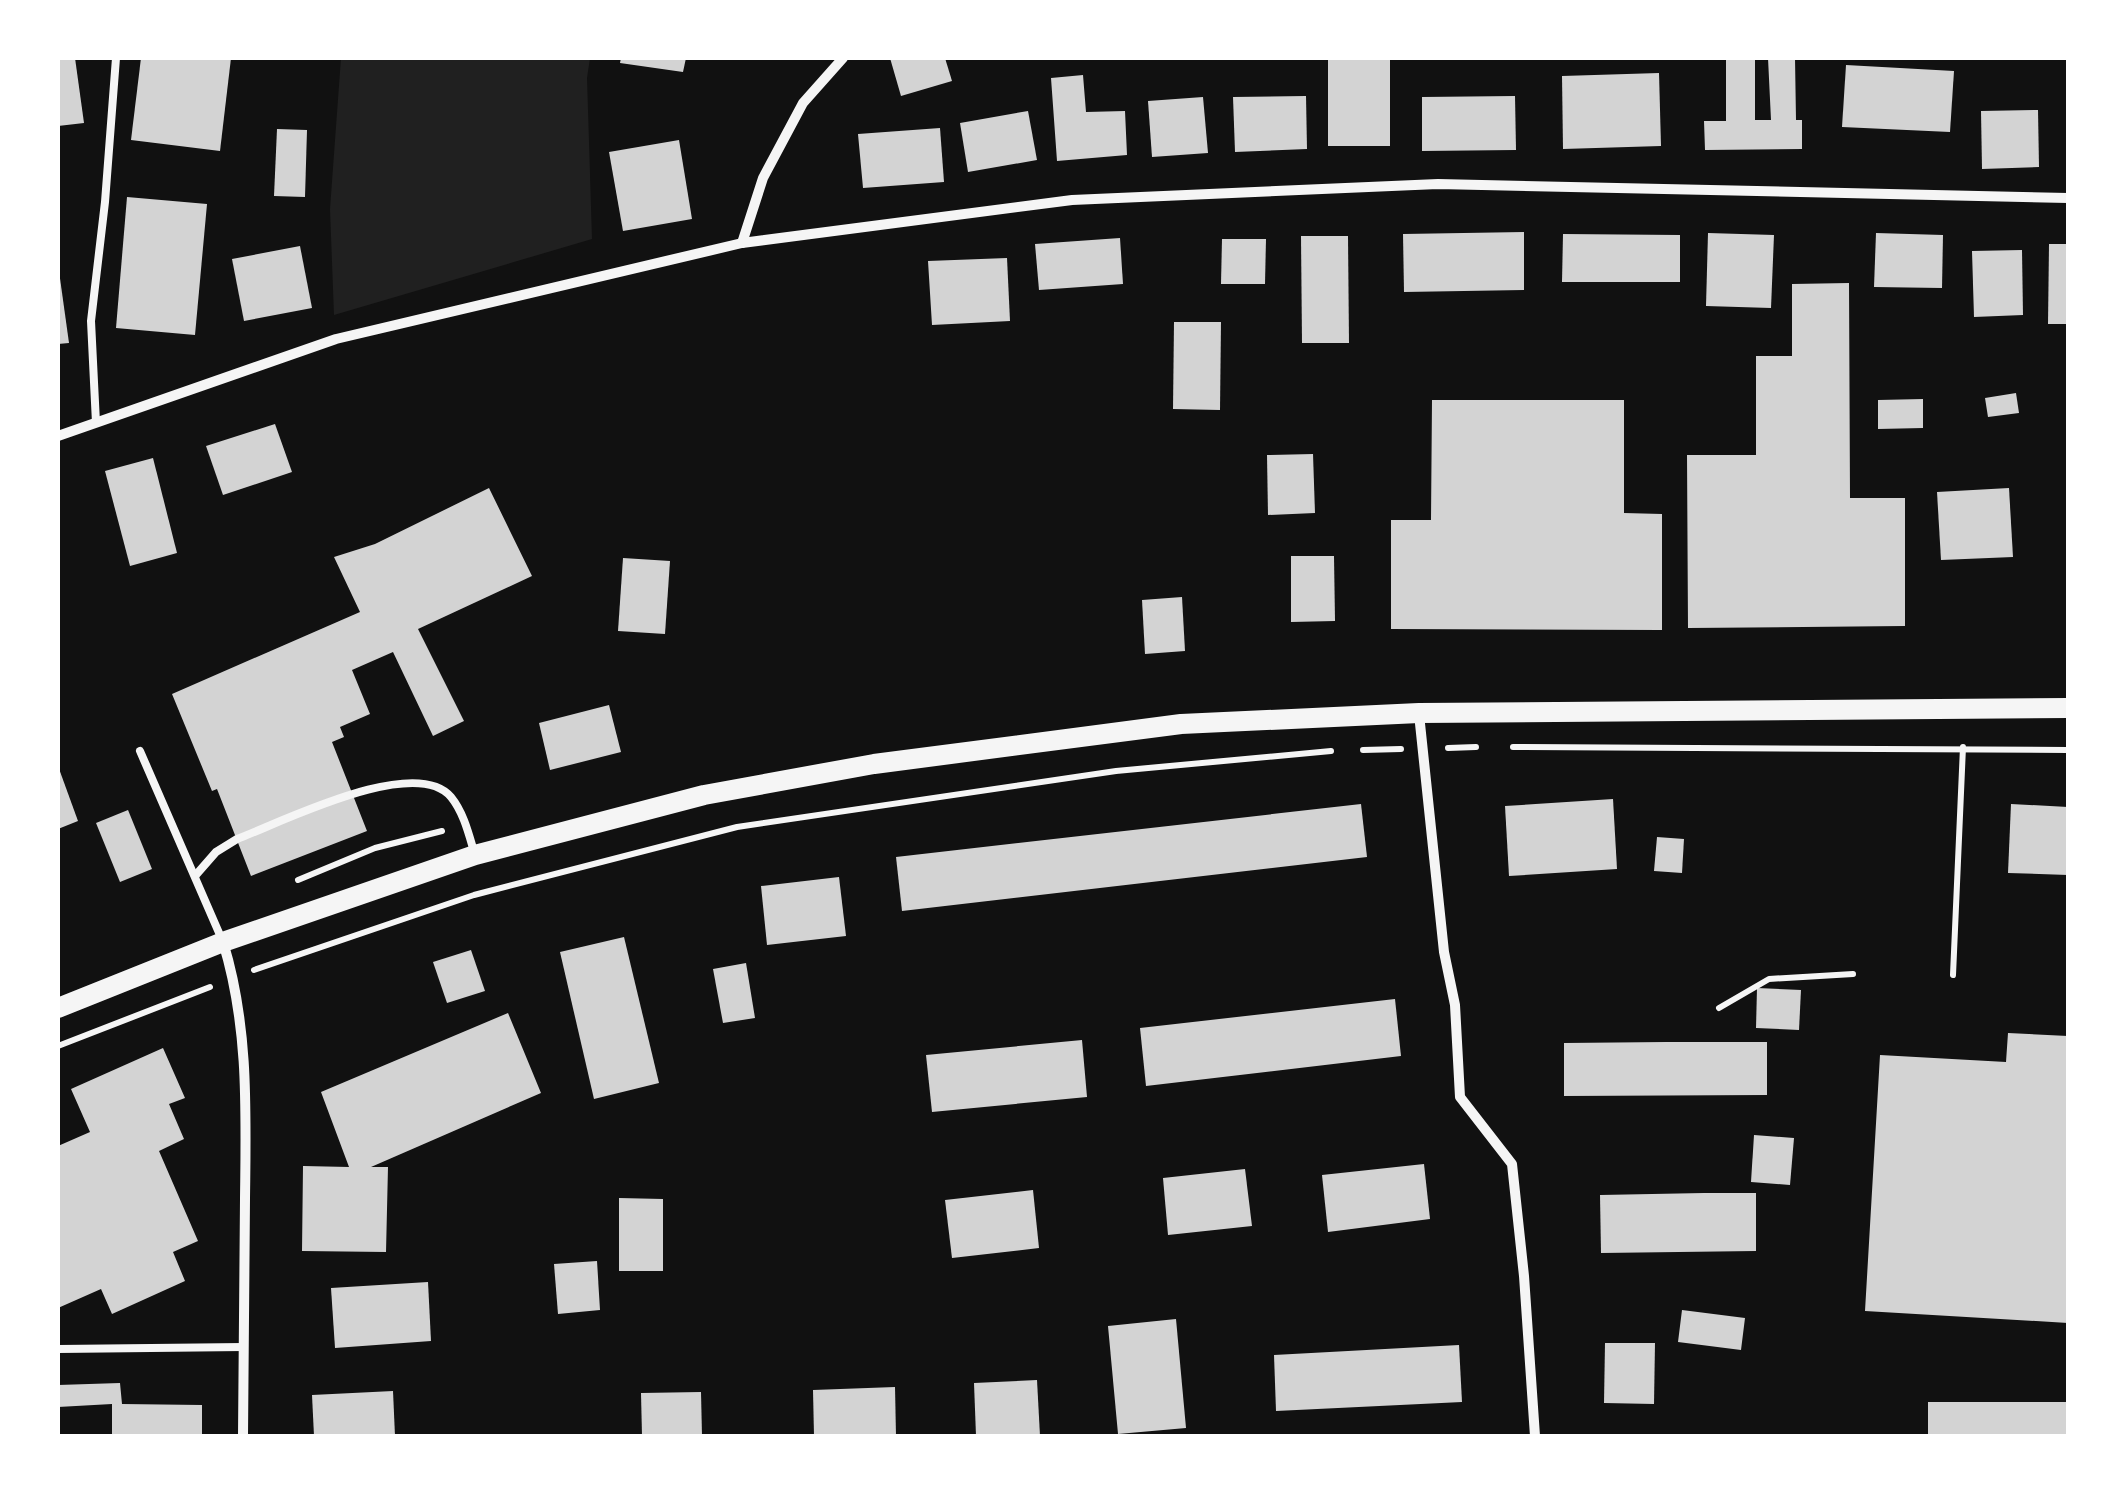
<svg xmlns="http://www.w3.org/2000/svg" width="2126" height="1494" font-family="Ubuntu,sans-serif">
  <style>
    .green { fill: #202020 }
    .building { fill: #d3d3d3 }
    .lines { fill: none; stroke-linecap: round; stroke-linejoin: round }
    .path { stroke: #f5f5f5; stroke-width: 6 }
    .service { stroke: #f5f5f5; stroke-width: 8 }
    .minor { stroke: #f5f5f5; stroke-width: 10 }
    .secondary { stroke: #f5f5f5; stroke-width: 20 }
  </style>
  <rect width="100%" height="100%" fill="#111"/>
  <path class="green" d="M341 58H590L587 78 592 239 334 315 330 209Z"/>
  <g class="building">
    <path d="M58 58H75L84 123 58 126Z"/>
    <path d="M141 58H231L220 151 131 140Z"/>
    <path d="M621 58H686L683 72 620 63Z"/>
    <path d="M890 58H945L952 81 901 96Z"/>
    <rect x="1328" y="58" width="62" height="88"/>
    <path d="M1726 58H1755V120H1771L1768 58H1795L1796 120H1802V149L1705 150 1704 121H1726Z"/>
    <path d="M1846 65 1954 71 1950 132 1842 127Z"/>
    <path d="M1659 73 1661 146 1563 149 1562 76Z"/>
    <path d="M1083 75 1086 112 1125 111 1127 155 1057 161 1051 78Z"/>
    <path d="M1306 96 1307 149 1235 152 1233 97Z"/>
    <path d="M1515 96 1516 150 1422 151V97Z"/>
    <path d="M1203 97 1208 153 1152 157 1148 101Z"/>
    <path d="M2038 110 2039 167 1982 169 1981 111Z"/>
    <path d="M1028 111 1037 160 968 172 960 123Z"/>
    <path d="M940 128 944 182 863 188 858 134Z"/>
    <path d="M277 129 307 130 305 197 274 196Z"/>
    <path d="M679 140 692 219 623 231 609 152Z"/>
    <path d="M127 197 207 204 195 335 116 328Z"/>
    <path d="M1524 232V290L1404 292 1403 234Z"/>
    <path d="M1708 233 1774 235 1771 308 1706 306Z"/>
    <path d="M1876 233 1943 235 1942 288 1874 287Z"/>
    <path d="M1563 234 1680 235V282H1562Z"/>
    <path d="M1301 236H1348L1349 343H1302Z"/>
    <path d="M1120 238 1123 284 1039 290 1035 244Z"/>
    <path d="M1222 239H1266L1265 284H1221Z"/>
    <path d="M2049 244H2068V324H2048Z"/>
    <path d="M300 246 312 308 244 321 232 259Z"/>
    <path d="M2022 250 2023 315 1974 317 1972 251Z"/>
    <path d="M1007 258 1010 321 932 325 928 261Z"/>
    <path d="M58 264 69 343 58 344Z"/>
    <path d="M1849 283 1850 498H1905V626L1688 628 1687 455H1756V356H1792V284Z"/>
    <path d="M1174 322H1221L1220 410 1173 409Z"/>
    <path d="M2016 393 2019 413 1988 417 1985 398Z"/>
    <path d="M1923 399V428L1878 429V400Z"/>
    <path d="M1432 400H1624V513L1662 514V630L1391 629V520H1431Z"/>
    <path d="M275 424 292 472 223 495 206 446Z"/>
    <path d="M1313 454 1315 513 1268 515 1267 455Z"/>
    <path d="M153 458 177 553 130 566 105 471Z"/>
    <path d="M489 488 532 576 418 629 464 721 433 736 393 652 352 670 370 714 340 727 344 737 332 742 367 831 251 876 217 789 212 791 172 694 360 612 334 557 375 544Z"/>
    <path d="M2009 488 2013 557 1941 560 1937 492Z"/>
    <path d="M1291 556H1334L1335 621 1291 622Z"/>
    <path d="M623 558 670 561 665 634 618 631Z"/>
    <path d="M1182 597 1185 651 1145 654 1142 600Z"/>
    <path d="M609 705 621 752 550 770 539 723Z"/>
    <path d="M58 766 78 821 58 829Z"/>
    <path d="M1613 799 1617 869 1509 876 1505 806Z"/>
    <path d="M1361 804 1367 857 902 911 896 857Z"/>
    <path d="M2011 804 2068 807V875L2008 873Z"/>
    <path d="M128 810 152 869 120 882 96 823Z"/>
    <path d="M1657 837 1684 839 1682 873 1654 871Z"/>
    <path d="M839 877 846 936 767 945 761 886Z"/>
    <path d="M624 937 659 1083 594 1099 560 952Z"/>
    <path d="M471 950 485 991 447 1003 433 962Z"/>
    <path d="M746 963 755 1018 723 1023 713 969Z"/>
    <path d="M1757 988 1801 990 1799 1030 1756 1028Z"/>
    <path d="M1395 999 1401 1056 1146 1086 1140 1028Z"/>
    <path d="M508 1013 541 1093 371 1167H388L386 1252 302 1251 303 1166 349 1167 321 1092Z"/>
    <path d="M2008 1033 2068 1036V1323L1865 1311 1880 1055 2006 1062Z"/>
    <path d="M1082 1040 1087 1097 932 1112 926 1055Z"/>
    <path d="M1666 1042H1767V1095L1564 1096V1043Z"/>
    <path d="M163 1048 185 1098 169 1104 184 1139 159 1151 198 1241 173 1252 185 1281 112 1314 101 1289 58 1308V1146L90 1132 71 1089Z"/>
    <path d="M1754 1135 1794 1138 1790 1185 1751 1182Z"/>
    <path d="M1424 1164 1430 1219 1328 1232 1322 1175Z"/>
    <path d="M1245 1169 1252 1226 1168 1235 1163 1178Z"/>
    <path d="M1033 1190 1039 1248 952 1258 945 1200Z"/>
    <path d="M1704 1193H1756V1251L1601 1253 1600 1195Z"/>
    <path d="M619 1198 663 1199V1271H619Z"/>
    <path d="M597 1261 600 1310 558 1314 554 1264Z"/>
    <path d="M428 1282 431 1341 335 1348 331 1288Z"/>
    <path d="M1682 1310 1745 1318 1741 1350 1678 1342Z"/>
    <path d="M1176 1319 1186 1428 1118 1434 1108 1326Z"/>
    <path d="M1605 1343H1655L1654 1404 1604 1403Z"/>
    <path d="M1459 1345 1462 1402 1276 1411 1274 1355Z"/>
    <path d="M1037 1380 1040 1436H976L974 1383Z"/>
    <path d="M120 1383 122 1404 202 1405V1436H112V1404L58 1407V1385Z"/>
    <path d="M895 1387 896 1436H814L813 1390Z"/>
    <path d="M393 1391 395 1436H314L312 1395Z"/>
    <path d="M701 1392 702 1436H642L641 1393Z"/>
    <rect x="1928" y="1402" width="140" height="34"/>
  </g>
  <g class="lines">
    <g class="path">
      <path d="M1513 747 2068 750"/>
      <path d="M1448 748 1476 747"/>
      <path d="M1363 750 1401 749"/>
      <path d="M298 880 375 848 442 831"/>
      <path d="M254 970 474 895 737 827 1116 771 1331 751"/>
      <path d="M1953 975 1963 747"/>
      <path d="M1719 1008 1769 979 1853 974"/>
      <path d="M58 1046 210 987"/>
    </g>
    <g class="service">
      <path d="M96 423 91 321 105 202 116 58"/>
      <path d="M140 751 223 942"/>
      <path d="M195 876 216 852 237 839C280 823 415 754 451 797 464 813 469 835 475 855"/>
      <path d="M58 1349 244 1347"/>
    </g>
    <g class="minor">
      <path d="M742 243 763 178 803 103 843 58"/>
      <path d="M58 436 336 339 742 243 1072 200 1438 184 2068 198"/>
      <path d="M1419 714 1444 952 1455 1005 1460 1097 1512 1164 1524 1276 1535 1436"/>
      <path d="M223 942C249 1026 246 1112 245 1199 245 1278 244 1357 243 1436"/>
    </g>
    <path class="secondary" d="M58 1008 223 942 475 855 704 795 874 764 1181 724 1419 713 2068 708"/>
  </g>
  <rect width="2126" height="1494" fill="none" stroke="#ffffff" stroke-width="120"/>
</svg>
